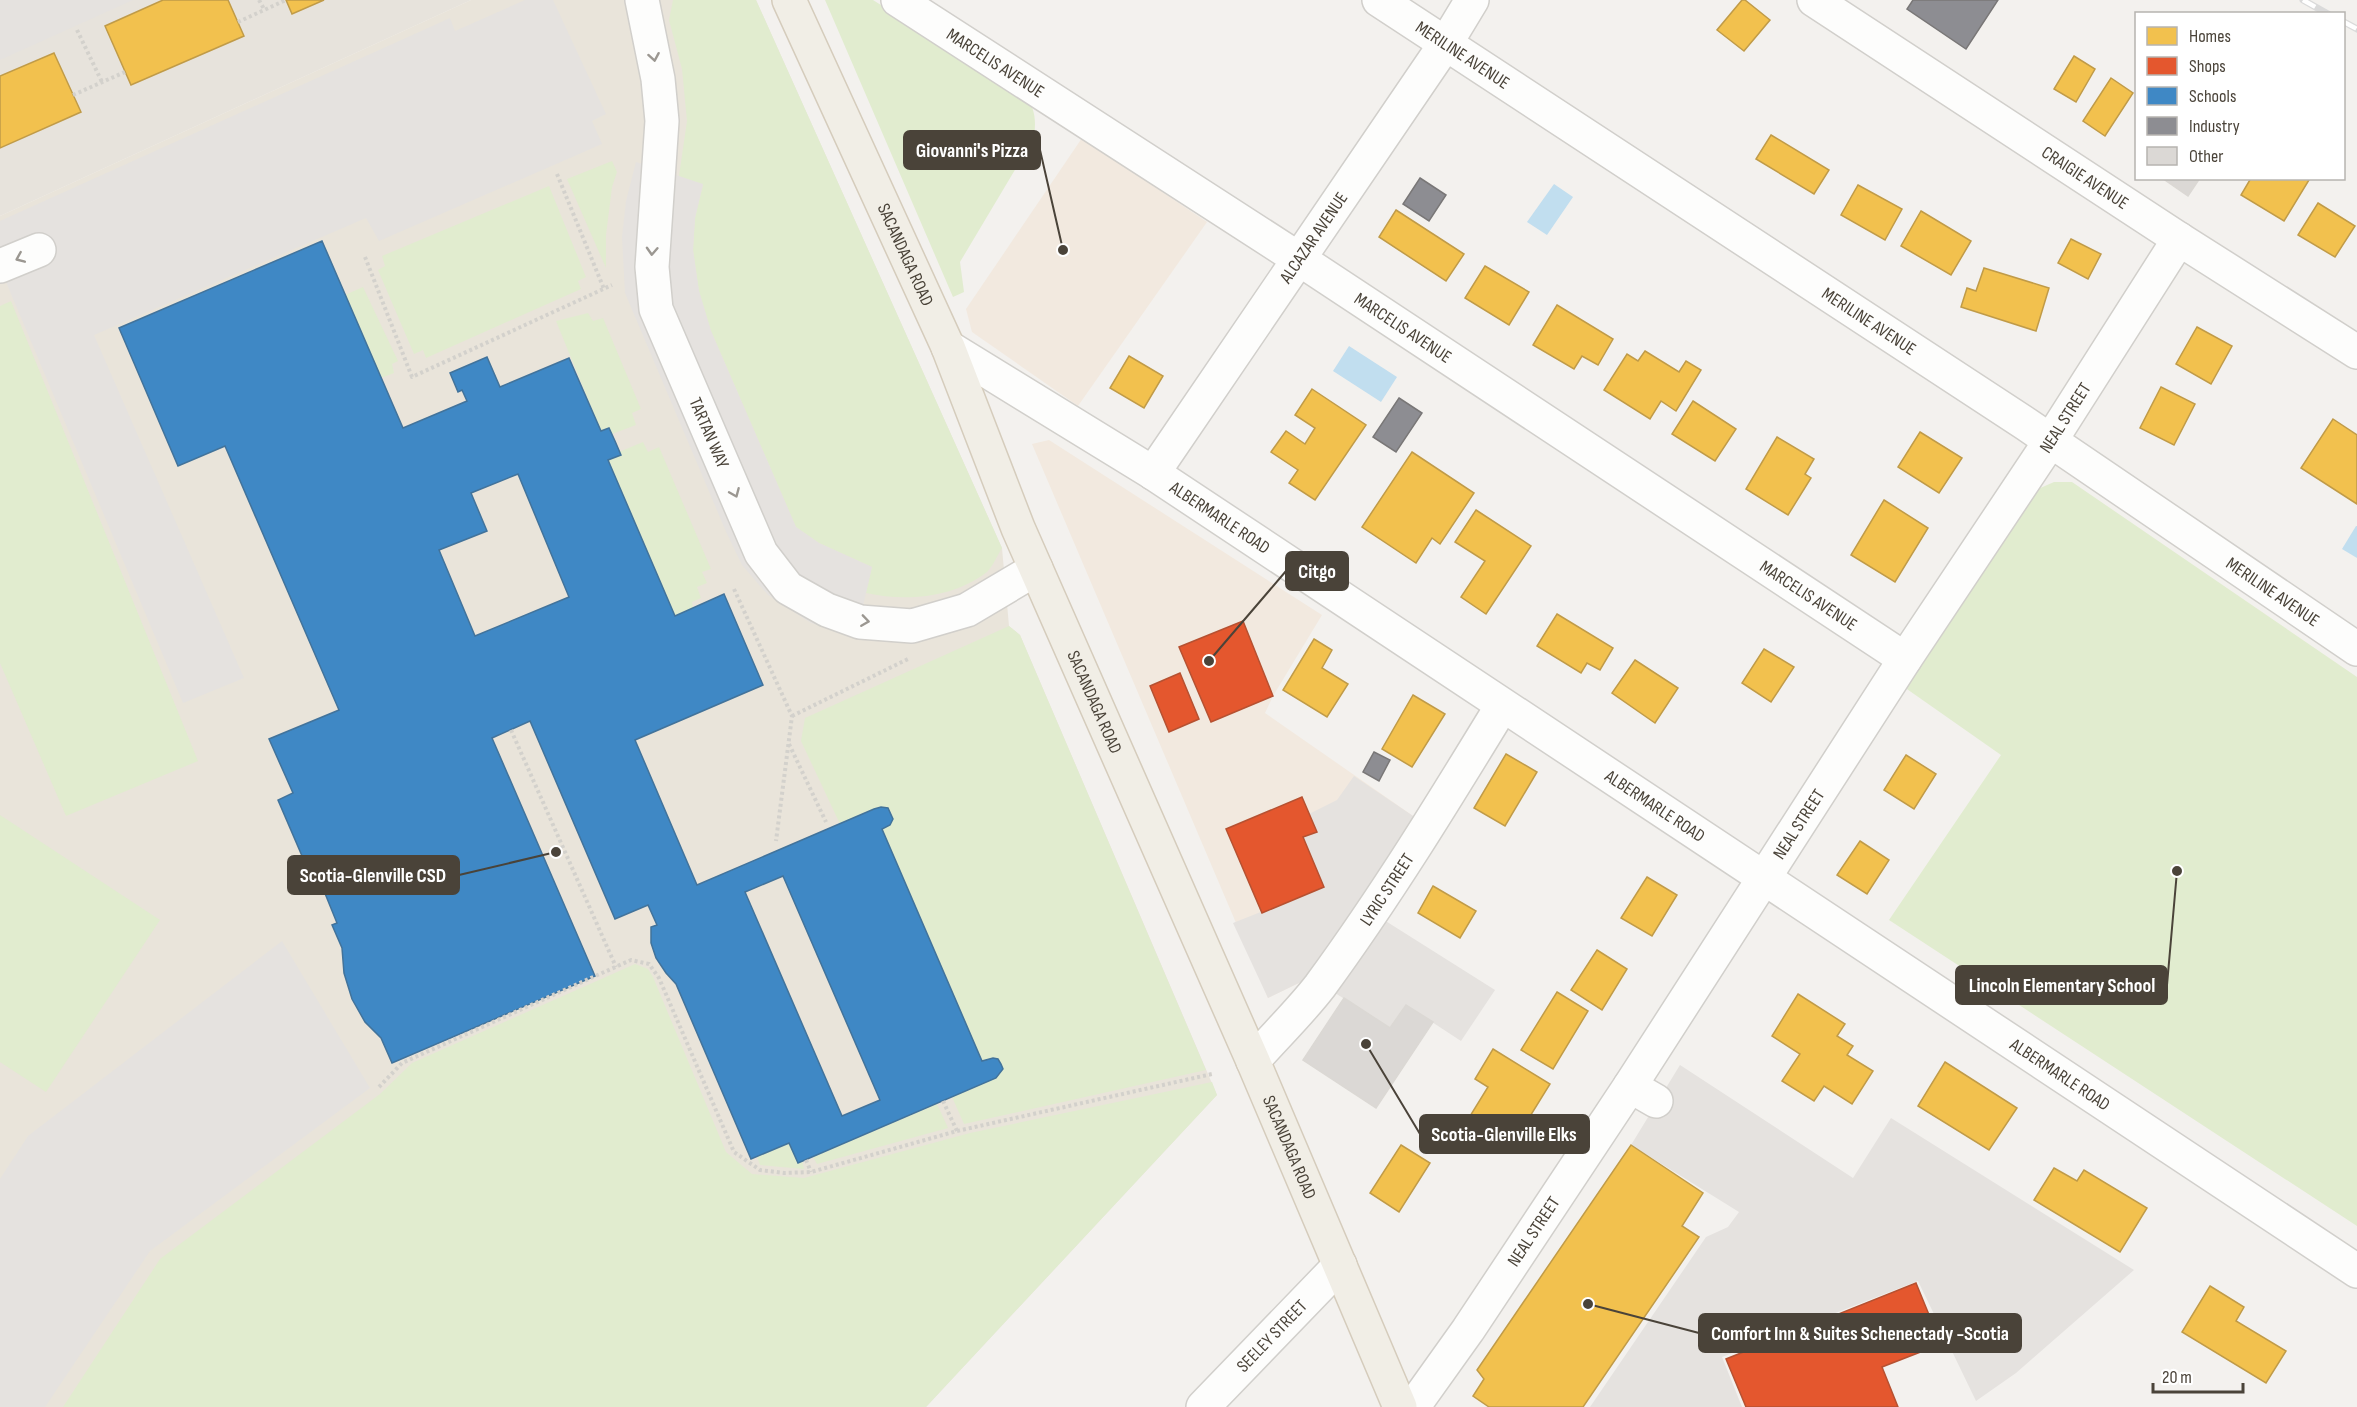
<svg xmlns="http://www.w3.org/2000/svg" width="2357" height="1407" font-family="'Sofia Sans Condensed',sans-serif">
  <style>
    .residential { fill: #e7e3dc }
    .commercial { fill: #f2e9df }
    .education { fill: #e9e4da }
    .green { fill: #e1eccf }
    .parking { fill: #e5e2df }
    .water { fill: #c1deef }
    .homes { fill: #f2c14e; stroke: #c09b48; stroke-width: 1.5 }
    .shops { fill: #e4572e; stroke: #b65131; stroke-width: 1.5 }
    .schools { fill: #3f88c5; stroke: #42739b; stroke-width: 1.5; fill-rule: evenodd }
    .industry { fill: #8d8d92; stroke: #797777; stroke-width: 1.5 }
    .building { fill: #dbd8d5; stroke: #dbd8d4; stroke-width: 1.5 }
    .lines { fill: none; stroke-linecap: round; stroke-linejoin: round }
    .minor-casing { stroke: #d1cfcb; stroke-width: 36 }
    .major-casing { stroke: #d5ccbc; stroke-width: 36 }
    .path { stroke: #d3d1cc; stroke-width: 4; stroke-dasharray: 3 3; stroke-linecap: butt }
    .minor { stroke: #fdfdfc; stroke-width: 33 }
    .major { stroke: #f1eee6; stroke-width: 33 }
    .rail-casing { stroke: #dadada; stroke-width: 7 }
    .rail { stroke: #fff; stroke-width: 4.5; stroke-dasharray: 14; stroke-linecap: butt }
    .oneway { stroke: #9b9791 }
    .labels { text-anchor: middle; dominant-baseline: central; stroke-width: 6; stroke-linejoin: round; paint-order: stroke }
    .street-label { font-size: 18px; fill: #4a4339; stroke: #fff }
    .leader { fill: none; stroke: #4a4339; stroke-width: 2 }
    .callout-dot { fill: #4a4339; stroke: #fff; stroke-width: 2 }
    .callout { fill: #4a4339; stroke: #4a4339; stroke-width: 2 }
    .callout-label { font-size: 20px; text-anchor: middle; font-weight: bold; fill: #fff }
  </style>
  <rect width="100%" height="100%" fill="#f3f1ee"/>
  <path class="residential" d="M0 0H471L0 216Z"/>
  <g class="commercial">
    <path d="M1082 138 1207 222 1078 406 972 332 966 309Z"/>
    <path d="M1049 440 1322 615 1273 696 1265 713 1416 818 1305 980 1268 998 1032 444Z"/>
  </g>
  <path class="education" d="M471 0H756L1002 548 1009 626 1020 635 1217 1095 926 1407H0V216Z"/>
  <g class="green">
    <path d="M673 0H756L1002 548C997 556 993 566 987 572 953 598 906 602 866 593L872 567 819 543 796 527 711 331 699 291 693 250 695 218 703 185 679 176 687 121 682 69 669 20Z"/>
    <path d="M825 0H873L1024 95C1036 108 1036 121 1034 138L960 262 964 292 953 297Z"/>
    <path d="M612 161 617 172 612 187 606 235V268L567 179Z"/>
    <path d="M549 186 586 277 578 281 581 289 426 358 423 350 414 354 378 270 385 266 382 256Z"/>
    <path d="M363 287 398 361 392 364 394 373 381 378 345 295Z"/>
    <path d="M11 301 198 761 66 816 0 663V306Z"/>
    <path d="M588 313 593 321 603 318 641 409 632 413 636 425 612 434 609 428 601 431 556 321Z"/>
    <path d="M643 442 648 452 659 447 711 569 702 572 707 583 697 587 701 598 692 602 693 608 675 616 608 460 619 452Z"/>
    <path d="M2054 482H2072L2357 677V1226L1889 920 2001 755 1904 687 2038 489Z"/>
    <path d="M1009 626 1020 635 1206 1070 964 1124 952 1097 996 1078 1003 1069C999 1057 993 1058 982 1061L882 829C894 822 897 810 881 807L840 824 801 741 805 718Z"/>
    <path d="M0 815 160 920 46 1092 0 1062Z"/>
    <path d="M635 964 648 969 653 977 726 1152 752 1174 804 1178 970 1133 1212 1082 1217 1095 926 1407H63L160 1259 380 1094 412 1063Z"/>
    <path d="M937 1104 948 1128 817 1164 813 1157Z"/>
    <path d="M789 1143 798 1163 802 1161 804 1169 760 1165 757 1157Z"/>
  </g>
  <g class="parking">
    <path d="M0 0H133L0 60Z"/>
    <path d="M525 0H553L606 114 592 121 602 144 379 241 366 218 94 335 244 678 183 703 6 282 0 284V221L450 18 455 31Z"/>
    <path d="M636 162 703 184 695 218 693 250 699 291 711 331 796 527 819 543 872 567 856 636 811 623 768 595 742 565 727 534 625 293 622 237 626 201Z"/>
    <path d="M1354 776 1416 818 1305 980 1268 998 1233 923 1324 887 1303 837 1316 832 1309 814 1337 800Z"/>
    <path d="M1384 920 1495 990 1461 1041 1406 1005 1390 1028 1332 991Z"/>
    <path d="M282 941 370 1088 150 1251 45 1407H0V1179L28 1136Z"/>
    <path d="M1680 1065 1853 1178 1891 1118 2134 1270 2016 1373 1976 1401 1918 1281 1722 1357 1742 1407H1590L1706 1237 1728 1227 1739 1212 1631 1145Z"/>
  </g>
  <g class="water">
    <path d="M1554 184 1573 197 1547 235 1527 222Z"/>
    <path d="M1349 346 1397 377 1381 402 1333 371Z"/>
    <path d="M2356 526H2357V558L2342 549Z"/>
  </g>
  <g class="homes">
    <path d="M163 0H228L244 36 131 85 105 26Z"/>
    <path d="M286 0H324L292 14Z"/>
    <path d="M1742 0H1745L1770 20 1744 51 1717 30Z"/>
    <path d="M54 53 81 112 0 148V76Z"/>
    <path d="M2074 56 2095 69 2076 102 2054 89Z"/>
    <path d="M2111 78 2133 93 2105 136 2083 121Z"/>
    <path d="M1771 135 1829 170 1814 194 1756 159Z"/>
    <path d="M2251 178H2306L2309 180 2284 221 2241 195Z"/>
    <path d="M1858 185 1902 209 1885 240 1841 215Z"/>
    <path d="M2318 203 2355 226 2335 257 2298 235Z"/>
    <path d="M1396 210 1464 254 1446 281 1379 237Z"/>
    <path d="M1921 211 1971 241 1951 275 1901 246Z"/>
    <path d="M2071 239 2101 254 2088 279 2058 263Z"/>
    <path d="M1485 266 1529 292 1509 325 1465 298Z"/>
    <path d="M1984 268 2049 288 2036 331 1961 307 1967 288 1976 291Z"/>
    <path d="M1557 305 1613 339 1598 365 1582 356 1574 369 1533 345Z"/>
    <path d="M2197 327 2232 346 2211 384 2176 364Z"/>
    <path d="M1645 351 1679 372 1686 361 1701 370 1676 411 1661 401 1650 419 1604 390 1627 354 1638 361Z"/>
    <path d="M1129 356 1163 376 1144 408 1110 388Z"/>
    <path d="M2161 387 2195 404 2174 445 2140 428Z"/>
    <path d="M1312 389 1366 425 1315 500 1289 483 1298 470 1271 452 1286 431 1305 444 1315 428 1295 415Z"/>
    <path d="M1693 401 1736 429 1715 461 1672 434Z"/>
    <path d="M2333 419 2357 435V504L2301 468Z"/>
    <path d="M1920 432 1962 458 1939 493 1898 467Z"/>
    <path d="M1777 437 1814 459 1805 474 1811 478 1788 515 1746 489Z"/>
    <path d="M1412 452 1474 493 1440 544 1432 538 1416 563 1362 527Z"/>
    <path d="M1884 500 1928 528 1895 582 1851 555Z"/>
    <path d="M1476 510 1531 546 1486 614 1461 597 1485 561 1455 542Z"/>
    <path d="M1557 614 1613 648 1600 670 1587 663 1581 673 1537 646Z"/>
    <path d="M1314 639 1332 650 1322 668 1348 684 1327 717 1283 690Z"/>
    <path d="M1764 649 1794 667 1771 702 1742 683Z"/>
    <path d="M1635 660 1678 688 1655 723 1612 693Z"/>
    <path d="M1413 695 1445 714 1412 767 1382 749Z"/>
    <path d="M1506 754 1537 772 1505 826 1474 808Z"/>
    <path d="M1906 755 1936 774 1914 809 1884 790Z"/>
    <path d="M1860 841 1889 860 1867 894 1837 875Z"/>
    <path d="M1647 877 1677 895 1652 936 1621 918Z"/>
    <path d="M1433 886 1476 911 1460 938 1418 913Z"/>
    <path d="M1597 950 1627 969 1602 1010 1571 990Z"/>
    <path d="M1557 992 1588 1011 1553 1069 1521 1050Z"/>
    <path d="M1798 994 1845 1024 1837 1036 1853 1046 1847 1055 1873 1071 1852 1104 1824 1086 1814 1101 1782 1081 1800 1054 1772 1036Z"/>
    <path d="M1493 1049 1550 1084 1511 1147 1467 1121 1488 1087 1475 1079Z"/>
    <path d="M1945 1062 2017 1108 1989 1150 1918 1106Z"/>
    <path d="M1401 1145 1430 1163 1399 1212 1370 1193Z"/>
    <path d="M1631 1145 1703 1193 1682 1226 1699 1237 1583 1407H1489L1473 1396 1484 1379 1477 1370Z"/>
    <path d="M2054 1168 2077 1181 2084 1170 2147 1208 2120 1252 2034 1200Z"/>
    <path d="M2210 1286 2244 1307 2236 1321 2286 1351 2266 1383 2182 1332Z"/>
  </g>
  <g class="shops">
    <path d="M1243 621 1273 696 1211 722 1179 647Z"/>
    <path d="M1180 673 1199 719 1169 732 1150 686Z"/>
    <path d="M1302 797 1317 832 1303 837 1324 887 1262 913 1226 829Z"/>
    <path d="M1916 1283 1941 1344 1882 1367 1898 1407H1746L1726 1359Z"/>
  </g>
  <path class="schools" d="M322 241 403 428 467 401 462 390 458 392 450 373 487 357 500 387 569 358 601 431 609 428 615 441 621 455 608 460 675 616 724 594 763 685 635 740 697 885 874 809 881 807 888 808 893 819 890 825 882 829 982 1061 993 1058 998 1059 1001 1064 1003 1069 996 1078 798 1163 789 1143 751 1159 676 984 666 973 656 958 651 943V927L657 925 648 905 615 919 530 721 492 738 595 976 392 1063 381 1038 365 1022 352 999 344 973 342 948 332 925 337 923 324 891 318 893 278 800 293 793 269 739 339 710 225 446 178 466 119 328ZM518 474 569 597 475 636 439 550 487 531 471 493ZM783 876 880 1100 842 1116 745 892Z"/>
  <g class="industry">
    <path d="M1913 0H1998L1966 49 1907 9Z"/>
    <path d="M1420 178 1446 195 1429 221 1403 204Z"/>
    <path d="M1399 398 1422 413 1396 452 1373 437Z"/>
    <path d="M1374 752 1390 760 1379 781 1363 772Z"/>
  </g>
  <g class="building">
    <path d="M2162 178H2200L2188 196Z"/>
    <path d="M1344 998 1390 1028 1406 1005 1433 1022 1376 1108 1303 1060Z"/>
  </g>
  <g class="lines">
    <defs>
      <g id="minor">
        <path id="s1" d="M642 0 658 79 662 121 652 267 656 309 761 553 788 588 827 610 860 622 912 626 967 610 1036 569"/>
        <path id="s2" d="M898 0 1299 259 1905 659"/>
        <path id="s3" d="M1379 0 2026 424 2357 649"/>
        <path id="s4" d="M1814 0 2179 239 2357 352"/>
        <path d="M0 266 39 250"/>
        <path id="s5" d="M948 347 1153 473 2357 1271"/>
        <path id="s6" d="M1153 473 1446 43 1472 0"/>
        <path id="s7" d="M1253 1061C1275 1036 1300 1012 1320 986 1386 896 1444 801 1502 706"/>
        <path d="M1630 1086 1656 1101"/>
        <path id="s8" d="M1203 1407 1340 1265"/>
        <path id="s9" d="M1413 1407 1468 1330 1630 1086 1905 659 2051 440 2179 239"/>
      </g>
      <g id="major">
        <path id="s10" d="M789 0 948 347 1018 528 1253 1061 1400 1407"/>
      </g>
    </defs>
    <use href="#minor" class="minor-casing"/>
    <use href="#major" class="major-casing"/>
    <g class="path">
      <path d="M259 0 264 9"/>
      <path d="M238 22 286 0"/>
      <path d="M77 30 102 82"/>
      <path d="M73 95 125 72"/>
      <path d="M557 174 604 289"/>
      <path d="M365 257 412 377 612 285"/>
      <path d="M734 589 792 716 776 841"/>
      <path d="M792 716 908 659"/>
      <path d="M511 730 616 967"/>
      <path d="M789 744 826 822"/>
      <path d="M379 1087 402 1063 631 960 649 964 659 978 734 1152 760 1170 784 1173 811 1172 957 1131 1212 1074"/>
      <path d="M943 1101 957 1131"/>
      <path d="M806 1160 811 1172"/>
    </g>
    <use href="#minor" class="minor"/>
    <use href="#major" class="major"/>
    <defs>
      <g id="rail">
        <path d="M2303 0 2328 14"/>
        <path d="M2344 22 2357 29"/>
      </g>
    </defs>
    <use href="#rail" class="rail-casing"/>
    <use href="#rail" class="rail"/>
  </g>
  <defs><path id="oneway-chevron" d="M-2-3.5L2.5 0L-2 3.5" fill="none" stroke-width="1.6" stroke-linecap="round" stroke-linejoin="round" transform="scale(1.5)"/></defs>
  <g class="oneway">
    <use href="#oneway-chevron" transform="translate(654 57) rotate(80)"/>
    <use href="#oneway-chevron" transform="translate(652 251) rotate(93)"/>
    <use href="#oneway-chevron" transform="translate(20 258) rotate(157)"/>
    <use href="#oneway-chevron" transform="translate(735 493) rotate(67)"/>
    <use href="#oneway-chevron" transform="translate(865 621) rotate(8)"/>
  </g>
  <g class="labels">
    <g class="street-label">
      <text stroke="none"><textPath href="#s3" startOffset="100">MERILINE AVENUE</textPath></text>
      <text stroke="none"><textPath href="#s2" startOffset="116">MARCELIS AVENUE</textPath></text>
      <text stroke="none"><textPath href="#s4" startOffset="324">CRAIGIE AVENUE</textPath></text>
      <text stroke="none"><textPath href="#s6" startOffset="285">ALCAZAR AVENUE</textPath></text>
      <text stroke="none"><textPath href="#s10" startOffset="280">SACANDAGA ROAD</textPath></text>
      <text stroke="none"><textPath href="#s3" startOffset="586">MERILINE AVENUE</textPath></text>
      <text stroke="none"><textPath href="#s2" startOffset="602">MARCELIS AVENUE</textPath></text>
      <text stroke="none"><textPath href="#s9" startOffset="1185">NEAL STREET</textPath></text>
      <text stroke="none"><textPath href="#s1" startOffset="446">TARTAN WAY</textPath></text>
      <text stroke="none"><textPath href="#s5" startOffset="321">ALBERMARLE ROAD</textPath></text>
      <text stroke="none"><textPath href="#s3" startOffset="1072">MERILINE AVENUE</textPath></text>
      <text stroke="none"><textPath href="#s2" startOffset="1088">MARCELIS AVENUE</textPath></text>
      <text stroke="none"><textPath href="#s10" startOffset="766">SACANDAGA ROAD</textPath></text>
      <text stroke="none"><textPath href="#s5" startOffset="843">ALBERMARLE ROAD</textPath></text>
      <text stroke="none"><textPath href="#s9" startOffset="699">NEAL STREET</textPath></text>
      <text stroke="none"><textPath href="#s7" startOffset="218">LYRIC STREET</textPath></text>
      <text stroke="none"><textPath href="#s5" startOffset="1329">ALBERMARLE ROAD</textPath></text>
      <text stroke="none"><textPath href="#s10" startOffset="1252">SACANDAGA ROAD</textPath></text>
      <text stroke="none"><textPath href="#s9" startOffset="213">NEAL STREET</textPath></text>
      <text stroke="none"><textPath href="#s8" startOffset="99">SEELEY STREET</textPath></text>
    </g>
  </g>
  <path class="leader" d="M1063 250L1040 150M1209 661L1286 571M556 852L459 875M2177 871L2167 985M1366 1044L1420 1134M1588 1304L1699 1333"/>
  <g class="callout-dot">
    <circle cx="1063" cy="250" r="6"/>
    <circle cx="1209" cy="661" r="6"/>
    <circle cx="556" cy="852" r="6"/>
    <circle cx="2177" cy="871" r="6"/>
    <circle cx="1366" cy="1044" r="6"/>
    <circle cx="1588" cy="1304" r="6"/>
  </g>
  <g class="callout">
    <rect x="904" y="131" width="136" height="38" rx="6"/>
    <rect x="1286" y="552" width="62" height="38" rx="6"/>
    <rect x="288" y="856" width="171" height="38" rx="6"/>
    <rect x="1956" y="966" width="211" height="38" rx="6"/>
    <rect x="1420" y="1115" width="169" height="38" rx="6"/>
    <rect x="1699" y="1314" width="322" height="38" rx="6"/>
  </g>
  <g class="callout-label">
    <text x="972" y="157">Giovanni's Pizza</text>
    <text x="1317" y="578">Citgo</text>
    <text x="373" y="882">Scotia-Glenville CSD</text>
    <text x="2062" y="992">Lincoln Elementary School</text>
    <text x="1504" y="1141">Scotia-Glenville Elks</text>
    <text x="1860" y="1340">Comfort Inn &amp; Suites Schenectady -Scotia</text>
  </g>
  <rect x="2135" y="12" width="210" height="168" fill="#ffffff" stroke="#b7b4b0" stroke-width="1.5"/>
  <rect x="2147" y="27" width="30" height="18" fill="#f2c14e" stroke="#b7b4b0" stroke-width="1.5"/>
  <text x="2189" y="42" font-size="18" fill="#4a4339">Homes</text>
  <rect x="2147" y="57" width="30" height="18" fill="#e4572e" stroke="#b7b4b0" stroke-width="1.5"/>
  <text x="2189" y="72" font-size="18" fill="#4a4339">Shops</text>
  <rect x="2147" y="87" width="30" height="18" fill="#3f88c5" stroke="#b7b4b0" stroke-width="1.5"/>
  <text x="2189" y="102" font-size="18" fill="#4a4339">Schools</text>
  <rect x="2147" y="117" width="30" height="18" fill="#8d8d92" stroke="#b7b4b0" stroke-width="1.5"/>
  <text x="2189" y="132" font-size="18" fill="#4a4339">Industry</text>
  <rect x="2147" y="147" width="30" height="18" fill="#dbd8d5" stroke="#b7b4b0" stroke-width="1.5"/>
  <text x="2189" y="162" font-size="18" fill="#4a4339">Other</text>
  <path d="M2153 1383v9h90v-9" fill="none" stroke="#4a4339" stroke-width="3"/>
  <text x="2162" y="1383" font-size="18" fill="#4a4339" stroke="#ffffff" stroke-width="4.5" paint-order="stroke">20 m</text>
</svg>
